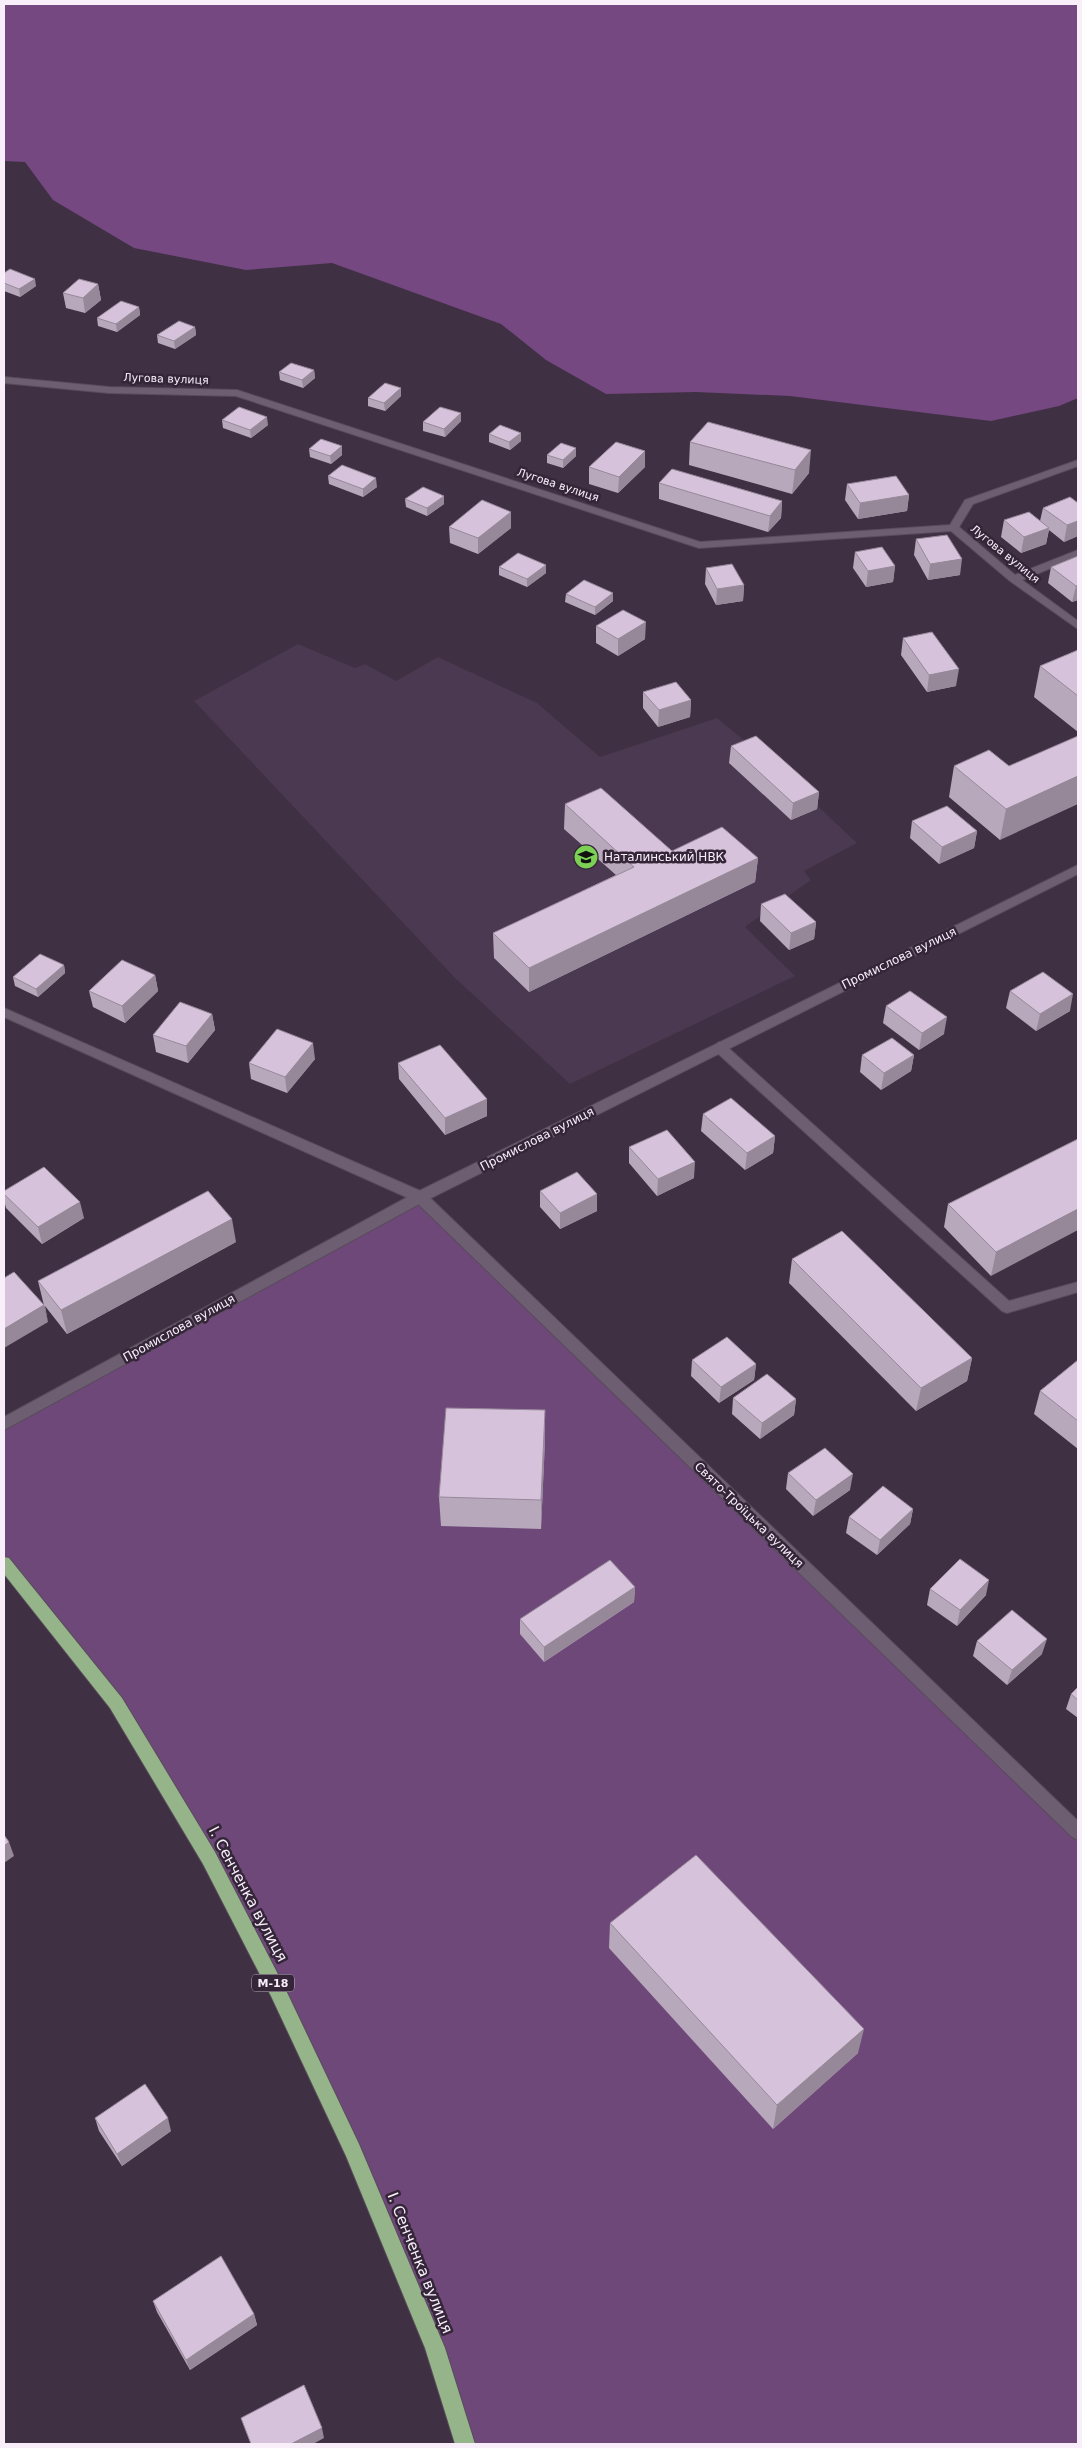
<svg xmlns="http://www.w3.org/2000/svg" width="1082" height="2448" font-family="'DejaVu Sans',sans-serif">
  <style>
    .built { fill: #4b3851 }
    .green { fill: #6f487a }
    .forest { fill: #754882 }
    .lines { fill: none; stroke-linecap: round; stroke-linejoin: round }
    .minor-casing { stroke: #584c5b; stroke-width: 2 }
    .tertiary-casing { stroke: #584c5b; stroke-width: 2 }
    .trunk-casing { stroke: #584c5b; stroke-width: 2 }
    .minor { fill: #6e5e72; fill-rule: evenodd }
    .tertiary { fill: #6e5e72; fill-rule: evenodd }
    .trunk { fill: #95b489; fill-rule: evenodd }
    .wall { fill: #b8a8bc }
    .shaded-wall { fill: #968899 }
    .building { fill: #d6c3db; stroke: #968899 }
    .labels { text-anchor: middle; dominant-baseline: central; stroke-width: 5; stroke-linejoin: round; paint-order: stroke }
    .far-street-label { font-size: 11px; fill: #f8effb; stroke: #342638 }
    .shield { fill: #342638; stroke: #bdb3c0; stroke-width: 1 }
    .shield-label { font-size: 11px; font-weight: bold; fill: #f8effb }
    .poi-label { font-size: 12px; fill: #f8effb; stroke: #342638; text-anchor: start }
    .street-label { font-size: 12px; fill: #f8effb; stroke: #342638 }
    .near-street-label { font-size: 15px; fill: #f8effb; stroke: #342638 }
  </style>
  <rect width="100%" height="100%" fill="#3f3043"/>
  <path class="built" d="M298 644 355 668 365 664 396 681 438 657 537 703 600 757 717 718 772 763 857 843 804 871 811 880 745 927 795 976 570 1084 455 978 194 701Z"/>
  <path class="green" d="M420 1197 1078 1832V2444H465L435 2348 277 1990 116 1703 4 1563V1424Z"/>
  <path class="forest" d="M4 4H1078V398L1059 406 991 421 790 396 696 392 606 394 546 360 501 324 332 263 246 270 134 248 53 200 25 162 4 161Z"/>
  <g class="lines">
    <defs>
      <g id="minor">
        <path d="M4 377 109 387 237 390 700 542 950 525 965 500 1078 460V466L973 504 959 527 1015 575 1078 550V557L1022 580 1078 621V629L1010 581 951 531 699 548 236 396 109 393 4 383Z"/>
        <path d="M4 1008 425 1193 1078 1821V1840L1072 1837 415 1201 4 1017Z"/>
        <path d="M719 1042 724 1044 1009 1301 1078 1282V1292L1007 1313 1002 1311 714 1050 713 1047Z"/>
      </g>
      <path id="tertiary" d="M1078 865V874L425 1201 4 1430V1417L415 1193Z"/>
      <path id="trunk" d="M4 1557 9 1558 122 1698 215 1852 283 1984 359 2144 445 2348 475 2444H455L425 2348 346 2156 271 1996 203 1864 110 1708 4 1574Z"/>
    </defs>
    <use href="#minor" class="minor-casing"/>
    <use href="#tertiary" class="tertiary-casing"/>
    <use href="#trunk" class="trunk-casing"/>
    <use href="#minor" class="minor"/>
    <use href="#tertiary" class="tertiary"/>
    <use href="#trunk" class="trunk"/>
  </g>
  <g class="wall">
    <path d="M4 273 36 286 20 297 4 291Z"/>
    <path d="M98 284 101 300 85 313 66 308 63 293Z"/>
    <path d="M139 307 140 315 117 332 98 326 97 318Z"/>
    <path d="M195 327 196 335 175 349 158 343 157 335Z"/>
    <path d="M314 370 315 378 303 388 280 380 279 372Z"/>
    <path d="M401 396 385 411 368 406V398Z"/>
    <path d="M222 420 268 425 251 438 223 428Z"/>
    <path d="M461 421 445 437 423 431V422Z"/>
    <path d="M521 433V441L510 450 489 442V434Z"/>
    <path d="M690 442 809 473 792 494 689 465Z"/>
    <path d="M576 448V456L563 468 547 463V455Z"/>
    <path d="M309 449 342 455 331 464 310 457Z"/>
    <path d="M645 451V467L618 493 589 484V467Z"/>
    <path d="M328 476 377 487 363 497 329 484Z"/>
    <path d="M659 483 782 501 781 518 768 532 659 499Z"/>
    <path d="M847 484 909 495 907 511 858 519 845 500Z"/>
    <path d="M444 496V504L427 516 406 507 405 499Z"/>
    <path d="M1078 503V536L1064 542 1049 530 1046 544 1021 553 1001 537 1004 520 1040 521 1043 508Z"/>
    <path d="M511 512V528L478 554 450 543 449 527Z"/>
    <path d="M916 539 960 575 928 580 914 555Z"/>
    <path d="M855 552 895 566 893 582 866 587 853 568Z"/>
    <path d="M1078 556V600L1072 602 1048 583 1051 567Z"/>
    <path d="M546 565V573L527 587 499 575V567Z"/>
    <path d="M706 568 744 585 743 601 716 605 705 584Z"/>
    <path d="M566 594 613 601 595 615 565 602Z"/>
    <path d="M596 626 645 639 618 656 596 643Z"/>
    <path d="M903 638 956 686 927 692 901 655Z"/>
    <path d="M1078 650V732L1034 697 1040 666Z"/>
    <path d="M643 692 691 700 690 717 658 727 643 708Z"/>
    <path d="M1078 736 1000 840 949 797 954 766H1009Z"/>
    <path d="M731 746 819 792 817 809 791 820 729 763Z"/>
    <path d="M565 804 672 851 758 858 755 882 529 992 494 958 493 933 616 875 564 829Z"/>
    <path d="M912 821 977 831 974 848 939 864 910 838Z"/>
    <path d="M761 904 816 922 814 939 789 950 760 921Z"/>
    <path d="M64 965 65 973 38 997 15 986 13 977Z"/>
    <path d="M155 975 158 991 125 1023 93 1007 89 991Z"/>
    <path d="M1010 991 1070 1011 1036 1031 1006 1008Z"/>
    <path d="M886 1006 944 1034 919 1050 883 1023Z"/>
    <path d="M212 1014 215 1030 188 1063 156 1052 153 1035Z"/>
    <path d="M862 1055H914L911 1071 881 1090 860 1072Z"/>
    <path d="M315 1059 287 1093 251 1079 249 1063Z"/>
    <path d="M398 1063 487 1099V1116L445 1135 399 1079Z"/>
    <path d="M703 1114 775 1136 773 1153 745 1170 701 1131Z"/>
    <path d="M1078 1139 991 1276 944 1227 948 1204Z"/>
    <path d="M629 1147 694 1178 657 1196 629 1163Z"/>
    <path d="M4 1191 84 1218 42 1244 6 1208 4 1200Z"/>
    <path d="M540 1191 597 1194V1211L560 1229 540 1207Z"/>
    <path d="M236 1242 67 1334 45 1306 48 1322 38 1281Z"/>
    <path d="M792 1259 972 1358 967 1381 916 1411 789 1283Z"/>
    <path d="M692 1360 756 1364 754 1380 719 1403 691 1376Z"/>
    <path d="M1078 1360V1449L1034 1414 1040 1391Z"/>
    <path d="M733 1398 796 1399 794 1415 760 1439 732 1414Z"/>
    <path d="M545 1410V1440L541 1529 441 1526 439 1497Z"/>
    <path d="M788 1473 850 1490 813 1516 786 1489Z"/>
    <path d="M913 1509 910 1524 877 1555 846 1533 849 1517Z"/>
    <path d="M635 1587 634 1602 544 1662 520 1634V1619Z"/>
    <path d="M930 1589 986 1595 957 1626 927 1605Z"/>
    <path d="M977 1641 1042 1654 1007 1685 973 1656Z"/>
    <path d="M1078 1687V1718L1066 1709 1071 1694Z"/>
    <path d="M610 1923 858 2053 773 2129 609 1948Z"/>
    <path d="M95 2118 171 2131 122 2166 99 2131Z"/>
    <path d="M153 2301 254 2314 257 2325 190 2370 157 2312Z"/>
  </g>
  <g class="shaded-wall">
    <path d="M35 279 36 286 20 297 19 289Z"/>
    <path d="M98 284 101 300 85 313 83 298Z"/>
    <path d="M139 307 140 315 117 332 116 324Z"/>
    <path d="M195 327 196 335 175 349 174 341Z"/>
    <path d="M314 370 315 378 303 388 302 380Z"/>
    <path d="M401 388V396L385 411 384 403Z"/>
    <path d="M461 413V421L445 437 444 429Z"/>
    <path d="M267 417 268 425 251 438 250 430Z"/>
    <path d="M521 433V441L510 450 509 442Z"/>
    <path d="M342 446V455L331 464 330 456Z"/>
    <path d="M576 448V456L563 468V460Z"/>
    <path d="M811 450 809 473 792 494 795 470Z"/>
    <path d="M645 451V467L618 493 619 477Z"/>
    <path d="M376 478 377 487 363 497V489Z"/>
    <path d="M909 495 907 511 858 519 860 503Z"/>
    <path d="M444 496V504L427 516V508Z"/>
    <path d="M782 501 781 518 768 532 770 516Z"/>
    <path d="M511 512V528L478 554V538Z"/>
    <path d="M1078 521V536L1064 542 1067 525Z"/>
    <path d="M1049 528 1046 544 1021 553 1024 537Z"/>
    <path d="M962 559 960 575 928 580 930 564Z"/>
    <path d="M546 565V573L527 587V579Z"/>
    <path d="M895 566 893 582 866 587 868 571Z"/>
    <path d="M744 585 743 601 716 605 717 589Z"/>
    <path d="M1078 585V600L1072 602 1076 586Z"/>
    <path d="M613 593V601L595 615V607Z"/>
    <path d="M646 622 645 639 618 656V639Z"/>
    <path d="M959 669 956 686 927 692 929 675Z"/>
    <path d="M691 700 690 717 658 727 659 710Z"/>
    <path d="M1078 776V804L1000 840 1006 809Z"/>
    <path d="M819 792 817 809 791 820 793 803Z"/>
    <path d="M977 831 974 848 939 864 942 847Z"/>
    <path d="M758 858 755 882 529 992V968Z"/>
    <path d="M816 922 814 939 789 950 791 933Z"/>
    <path d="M64 965 65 973 38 997 36 989Z"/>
    <path d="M155 975 158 991 125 1023 122 1006Z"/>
    <path d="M1073 994 1070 1011 1036 1031 1040 1014Z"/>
    <path d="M212 1014 215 1030 188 1063 186 1046Z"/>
    <path d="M947 1017 944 1034 919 1050 922 1033Z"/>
    <path d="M313 1043 315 1059 287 1093 285 1077Z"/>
    <path d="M914 1055 911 1071 881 1090 884 1073Z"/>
    <path d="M487 1099V1116L445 1135V1118Z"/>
    <path d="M775 1136 773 1153 745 1170 747 1153Z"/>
    <path d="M695 1162 694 1178 657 1196 658 1179Z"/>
    <path d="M597 1194V1211L560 1229V1213Z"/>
    <path d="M80 1202 84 1218 42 1244 38 1227Z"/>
    <path d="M1078 1209V1230L991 1276 996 1252Z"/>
    <path d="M232 1219 236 1242 67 1334 61 1310Z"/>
    <path d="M44 1305 48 1322 4 1348V1329Z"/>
    <path d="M972 1358 967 1381 916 1411 921 1388Z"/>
    <path d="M756 1364 754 1380 719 1403 721 1387Z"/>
    <path d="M796 1399 794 1415 760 1439 762 1423Z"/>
    <path d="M545 1410V1440L541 1529V1500Z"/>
    <path d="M853 1474 850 1490 813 1516 816 1500Z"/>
    <path d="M913 1509 910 1524 877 1555 880 1540Z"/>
    <path d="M989 1580 986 1595 957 1626 960 1610Z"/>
    <path d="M635 1587 634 1602 544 1662V1647Z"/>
    <path d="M1047 1639 1042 1654 1007 1685 1012 1670Z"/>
    <path d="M9 1842 14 1856 4 1863V1846Z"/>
    <path d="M864 2029 858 2053 773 2129 777 2105Z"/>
    <path d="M168 2118 171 2131 122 2166 117 2154Z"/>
    <path d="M254 2314 257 2325 190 2370 186 2360Z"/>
    <path d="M322 2428 324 2438 313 2444H291Z"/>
  </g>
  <g class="building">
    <path d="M10 269 35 279 19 289 4 283V273Z"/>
    <path d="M79 279 98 284 83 298 63 293Z"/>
    <path d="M121 301 139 307 116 324 97 318Z"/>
    <path d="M179 321 195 327 174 341 157 335Z"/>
    <path d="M291 363 314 370 302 380 279 372Z"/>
    <path d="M385 383 401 388 384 403 368 398Z"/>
    <path d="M239 407 267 417 250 430 222 420Z"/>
    <path d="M440 407 461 413 444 429 423 422Z"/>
    <path d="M708 422 811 450 795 470 690 442Z"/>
    <path d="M500 425 521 433 509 442 489 434Z"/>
    <path d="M321 439 342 446 330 456 309 449Z"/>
    <path d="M616 442 645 451 619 477 589 467Z"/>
    <path d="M561 443 576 448 563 460 547 455Z"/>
    <path d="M342 465 376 478 363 489 328 476Z"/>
    <path d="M672 469 782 501 770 516 659 483Z"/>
    <path d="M896 476 909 495 860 503 847 484Z"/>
    <path d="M423 487 444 496 427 508 405 499Z"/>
    <path d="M1070 497 1078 503V521L1067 525 1043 508Z"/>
    <path d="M482 500 511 512 478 538 449 527Z"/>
    <path d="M1029 512 1049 528 1024 537 1004 520Z"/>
    <path d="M947 535 962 559 930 564 916 539Z"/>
    <path d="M882 547 895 566 868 571 855 552Z"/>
    <path d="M518 553 546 565 527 579 499 567Z"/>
    <path d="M1078 556V585L1076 586 1051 567Z"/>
    <path d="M732 564 744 585 717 589 706 568Z"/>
    <path d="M584 580 613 593 595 607 566 594Z"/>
    <path d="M623 610 646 622 618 639 596 626Z"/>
    <path d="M932 632 959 669 929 675 903 638Z"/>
    <path d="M1078 650V696L1040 666Z"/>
    <path d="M676 682 691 700 659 710 643 692Z"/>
    <path d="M756 736 819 792 793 803 731 746Z"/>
    <path d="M1078 736V776L1006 809 954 766 989 750 1009 766Z"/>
    <path d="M601 788 672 851 722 827 758 858 529 968 493 933 634 867 565 804Z"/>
    <path d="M947 806 977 831 942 847 912 821Z"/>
    <path d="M785 894 816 922 791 933 761 904Z"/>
    <path d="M40 954 64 965 36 989 13 977Z"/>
    <path d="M122 960 155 975 122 1006 89 991Z"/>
    <path d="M1043 972 1073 994 1040 1014 1010 991Z"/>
    <path d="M910 991 947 1017 922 1033 886 1006Z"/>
    <path d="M180 1002 212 1014 186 1046 153 1035Z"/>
    <path d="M277 1029 313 1043 285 1077 249 1063Z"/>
    <path d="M892 1038 914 1055 884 1073 862 1055Z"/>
    <path d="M440 1045 487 1099 445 1118 398 1063Z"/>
    <path d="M731 1098 775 1136 747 1153 703 1114Z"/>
    <path d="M667 1130 695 1162 658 1179 629 1147Z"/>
    <path d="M1078 1139V1209L996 1252 948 1204Z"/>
    <path d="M44 1167 80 1202 38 1227 4 1194V1191Z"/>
    <path d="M577 1172 597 1194 560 1213 540 1191Z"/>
    <path d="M208 1191 232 1219 61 1310 38 1281Z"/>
    <path d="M842 1231 972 1358 921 1388 792 1259Z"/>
    <path d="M14 1272 44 1305 4 1329V1278Z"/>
    <path d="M727 1337 756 1364 721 1387 692 1360Z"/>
    <path d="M1078 1360V1421L1040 1391Z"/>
    <path d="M767 1374 796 1399 762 1423 733 1398Z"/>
    <path d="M446 1408 545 1410 541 1500 439 1497Z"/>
    <path d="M825 1448 853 1474 816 1500 788 1473Z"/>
    <path d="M883 1486 913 1509 880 1540 849 1517Z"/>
    <path d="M960 1559 989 1580 960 1610 930 1589Z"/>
    <path d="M610 1560 635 1587 544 1647 520 1619Z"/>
    <path d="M1012 1610 1047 1639 1012 1670 977 1641Z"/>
    <path d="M1078 1687V1700L1071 1694Z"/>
    <path d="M4 1835 9 1842 4 1846Z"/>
    <path d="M696 1855 864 2029 777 2105 610 1923Z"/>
    <path d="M145 2084 168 2118 117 2154 95 2118Z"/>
    <path d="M221 2256 254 2314 186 2360 153 2301Z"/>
    <path d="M304 2385 322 2428 291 2444H251L241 2418Z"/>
  </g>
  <defs>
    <symbol id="school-disc" viewBox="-11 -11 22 22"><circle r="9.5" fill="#7cd155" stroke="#342638"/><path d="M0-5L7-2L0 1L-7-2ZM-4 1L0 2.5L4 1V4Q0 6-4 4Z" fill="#111"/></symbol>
  </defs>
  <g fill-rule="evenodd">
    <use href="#school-disc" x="572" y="843" width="28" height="28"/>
  </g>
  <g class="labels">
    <g class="far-street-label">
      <text transform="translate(166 379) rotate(2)">Лугова вулиця</text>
      <text transform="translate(558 485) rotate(18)">Лугова вулиця</text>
      <text transform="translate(1005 554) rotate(39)">Лугова вулиця</text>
    </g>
    <rect class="shield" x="252" y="1974.5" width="42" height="17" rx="4"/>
    <g class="shield-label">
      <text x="273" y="1983">М-18</text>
    </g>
    <g class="poi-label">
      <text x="604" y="857">Наталинський НВК</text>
    </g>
    <g class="street-label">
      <text transform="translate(899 958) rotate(-26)">Промислова вулиця</text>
      <text transform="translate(537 1139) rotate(-27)">Промислова вулиця</text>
      <text transform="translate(179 1328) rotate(-29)">Промислова вулиця</text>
      <text transform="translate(749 1515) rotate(44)">Свято-Троїцька вулиця</text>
    </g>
    <g class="near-street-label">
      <text transform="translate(248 1894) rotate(62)">І. Сенченка вулиця</text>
      <text transform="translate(420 2263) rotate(68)">І. Сенченка вулиця</text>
    </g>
  </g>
  <rect width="1082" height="2448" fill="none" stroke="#f8effb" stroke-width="10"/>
</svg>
